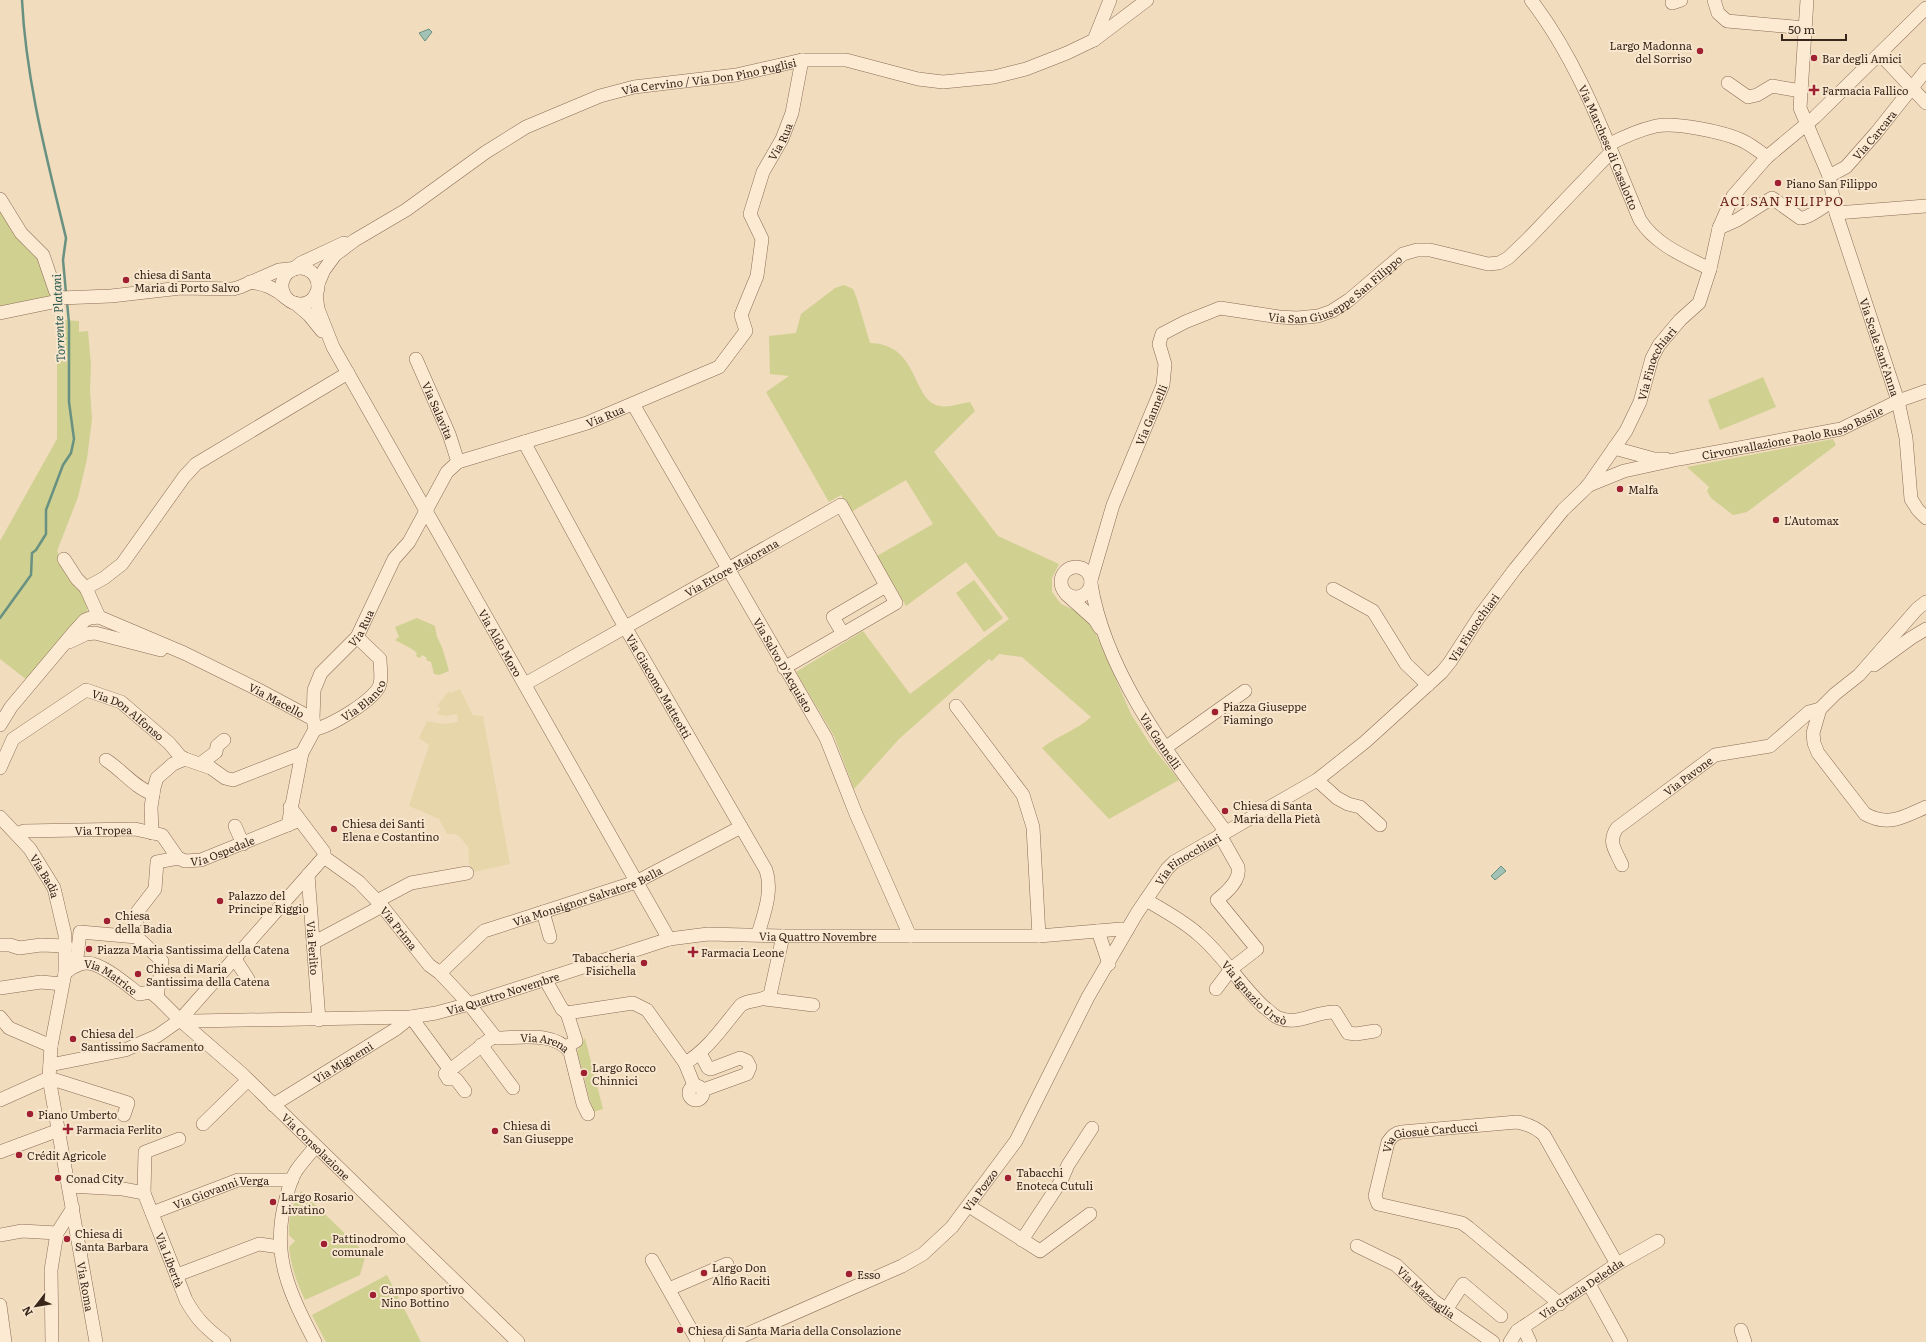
<svg xmlns="http://www.w3.org/2000/svg" width="1926" height="1342" font-family="Literata,serif">
  <style>
    .farmland { fill: #e8d6ab }
    .green { fill: #d0d091 }
    .water { fill: #a2c2b5; stroke: #689182 }
    .lines { fill: none; stroke-linecap: round; stroke-linejoin: round }
    .stream { stroke: #689182; stroke-width: 2.5 }
    .minor-casing { stroke: #8b6b55; stroke-width: 14 }
    .minor { stroke: #fcead2; stroke-width: 13 }
    .poi-dot { fill: #9f2031; stroke: #f8e7ce; stroke-width: 1.5 }
    .labels { text-anchor: middle; dominant-baseline: central; stroke-width: 4; stroke-linejoin: round; paint-order: stroke }
    .poi-label { font-size: 11px; fill: #39261b; stroke: #f8e7ce; text-anchor: start }
    .street-label { font-size: 11px; fill: #39261b; stroke: #f8e7ce }
    .water-label { font-size: 12px; font-style: italic; fill: #295a51; stroke: #f8e7ce }
    .quarter-label { font-size: 13px; letter-spacing: 1px; fill: #691e17; stroke: #f8e7ce }
  </style>
  <rect width="100%" height="100%" fill="#f1dcbe"/>
  <path class="farmland" d="M460 689 473 715 483 716 510 864 473 872 468 861 469 857 468 847 460 837 455 834H447L439 819 409 806 429 745 419 738 427 721 444 724 458 722 457 714 445 716 437 714 441 708 437 706 449 691 450 693Z"/>
  <g class="green">
    <path d="M0 205 46 268 51 299 0 310Z"/>
    <path d="M844 285 853 289 857 299 870 343C920 344 911 401 940 406 947 408 963 403 970 402L975 411 934 452 998 536 1059 564 1052 578V592L1061 604 1074 610 1092 625 1131 714 1150 744 1179 780 1109 819 1042 748C1057 736 1077 730 1091 717L1022 657 999 654 992 661 989 659 899 739 854 789 834 736 796 672 863 631 910 694 1009 619 966 562 906 606 877 556 933 524 906 480 851 512 841 495 829 502 766 392 789 376 770 374 769 336 796 333 801 314 835 288Z"/>
    <path d="M62 320 79 321V332L88 331 91 365 90 390 92 419 87 459 78 497 57 551 88 604 87 612 27 680 0 659V541L57 439V350Z"/>
    <path d="M1763 377 1776 407 1720 430 1708 400Z"/>
    <path d="M1833 439 1836 445 1747 512 1733 515 1711 498 1707 491 1709 487 1687 467Z"/>
    <path d="M974 580 1003 618 984 632 956 593Z"/>
    <path d="M417 618 435 626 437 637 442 647 449 671 439 675 434 674 431 662 426 660 427 658 422 655 420 658 416 656 417 653 412 649 395 640 399 637 395 627Z"/>
    <path d="M585 1038 603 1109 593 1112 577 1051Z"/>
    <path d="M301 1191 366 1254 360 1275 305 1300C297 1283 291 1266 289 1247L295 1241 289 1235C288 1218 292 1205 301 1191Z"/>
    <path d="M387 1275 421 1342H326L312 1315Z"/>
  </g>
  <g class="water">
    <path d="M429 29 432 32 425 41 419 33Z"/>
    <path d="M1501 866 1506 871 1495 880 1491 876Z"/>
  </g>
  <g class="lines">
    <g class="stream">
      <path d="M22 0C26 81 47 159 66 238L63 260 66 293"/>
      <path d="M0 618 31 575 32 553 36 550 46 534V510L63 465 71 453 74 439 69 402V323L67 302"/>
    </g>
    <defs>
      <g id="minor">
        <path id="s1" d="M1531 0C1581 65 1608 145 1640 220 1656 245 1684 256 1710 269"/>
        <path d="M1714 0 1718 13 1727 21 1805 28"/>
        <path id="s2" d="M1807 0 1800 108 1829 176 1836 213 1898 401 1906 438 1911 499 1918 510 1926 518"/>
        <path d="M1672 3 1681 0"/>
        <path d="M1094 40 1110 0"/>
        <path d="M1881 55 1926 103"/>
        <path d="M1728 83 1748 97 1757 95 1772 86 1801 91"/>
        <path d="M1608 145C1623 137 1639 130 1656 126 1676 122 1723 132 1741 140 1750 144 1759 151 1767 157"/>
        <path id="s3" d="M1829 176 1846 167 1876 133 1926 70"/>
        <path d="M0 199 21 233 43 255 55 290 60 298"/>
        <path d="M1836 213 1926 206"/>
        <path d="M1719 228 1737 220 1772 198 1800 218C1808 219 1825 205 1833 201"/>
        <circle cx="300" cy="286" r="18"/>
        <path d="M292 270 301 263 344 243"/>
        <path d="M250 282C265 284 275 288 286 298"/>
        <path id="s4" d="M318 284 324 270 335 255 355 240 406 210 486 152 526 127 600 96 634 87 736 75 802 60H846L918 79 943 82 994 77 1026 69 1067 53 1094 40 1147 0"/>
        <path id="s5" d="M316 294 318 309 333 347 669 939"/>
        <path d="M295 303 309 315 322 331"/>
        <path d="M0 313 53 302 60 298 111 296 181 288 233 289 240 287 279 270 298 268"/>
        <path id="s6" d="M416 359 449 434 458 462"/>
        <path id="s7" d="M633 404 826 738 856 814 910 936"/>
        <path id="s8" d="M524 442 617 613 766 870C773 891 764 914 758 934"/>
        <path d="M1614 448 1654 459H1666"/>
        <path id="s9" d="M1587 486 1624 471 1679 459 1841 429 1898 401 1926 391"/>
        <path d="M64 559 77 579 86 588 99 617"/>
        <circle cx="1076" cy="582" r="15"/>
        <path id="s10" d="M1091 580 1113 505 1163 385 1165 364 1159 344 1162 334 1185 322 1220 308 1279 317 1297 318 1318 316 1332 311 1349 300 1403 254 1417 250H1430L1488 264 1499 263 1508 258 1528 239 1611 152"/>
        <path id="s11" d="M1091 584C1106 676 1172 758 1226 832"/>
        <path d="M86 588 104 578 122 564 184 477 196 464 348 373"/>
        <path d="M1333 589 1373 611 1406 664 1428 685"/>
        <path d="M1066 594 1095 620 1100 628"/>
        <path d="M1926 602 1917 609 1859 675 1835 694 1820 709 1813 733 1814 743 1818 753 1865 814C1889 827 1903 817 1926 807"/>
        <path d="M843 634 833 617 886 586"/>
        <path d="M69 642 86 634 95 633 161 650"/>
        <path d="M1874 665 1911 638 1926 629"/>
        <path id="s12" d="M525 684 841 505 896 603 784 668"/>
        <path d="M956 706 1023 795 1033 827 1039 936"/>
        <path id="s13" d="M313 719 314 690 321 673 357 637 394 559 409 542 447 472 458 462 587 423 719 367 746 331 741 315 757 276 762 239 750 214 763 172 782 139 792 113 802 60"/>
        <path id="s14" d="M0 725 11 707 74 632 85 620 90 618 99 617 184 653 257 689 313 719 315 729 302 753 288 825"/>
        <path id="s15" d="M315 729C329 727 377 699 380 684 382 677 380 667 380 659L357 637"/>
        <path d="M1165 748 1245 691"/>
        <path d="M106 760C122 770 135 788 153 794"/>
        <path d="M200 764 216 752 217 746 224 740"/>
        <path id="s16" d="M0 768 13 739 86 690 121 702 169 743 180 756 185 759"/>
        <path d="M1317 780 1337 798 1348 804 1360 807 1380 825"/>
        <path id="s17" d="M0 817 30 849 54 888 65 935V973L51 1046 49 1078 96 1342"/>
        <path d="M235 826 243 844"/>
        <path d="M152 833 151 807 154 788 157 778 173 764 185 759 211 768 225 778 233 780 302 753"/>
        <path id="s18" d="M17 834 24 831 135 829 162 835 178 858"/>
        <path id="s19" d="M324 857 359 882 382 906 429 965 440 973 469 1004 496 1038C520 1038 554 1031 570 1052L583 1104 588 1114"/>
        <path id="s20" d="M1622 865C1616 851 1607 842 1617 828L1715 755 1770 746 1809 712 1820 709"/>
        <path id="s21" d="M308 875 319 1020"/>
        <path id="s22" d="M1146 900C1163 910 1184 921 1199 935 1224 956 1240 985 1264 1007 1269 1010 1273 1016 1279 1018 1297 1026 1316 1011 1335 1012L1348 1033 1356 1034 1375 1031"/>
        <path d="M377 901 411 883 467 873"/>
        <path d="M543 912 550 937"/>
        <path id="s23" d="M137 920 138 911 155 889 157 862 178 858 185 861 201 860 295 822"/>
        <path d="M1098 931 1109 964"/>
        <path d="M137 937 162 961 157 997"/>
        <path d="M313 943 382 906"/>
        <path d="M0 945H10L19 948 41 945 66 946"/>
        <path d="M235 959 248 979"/>
        <path d="M76 966 80 932 137 937"/>
        <path id="s24" d="M65 973C71 968 79 963 87 963 102 963 127 985 139 994L150 992 157 997 180 1020 241 1073 518 1342"/>
        <path id="s25" d="M440 973 484 931 636 882 741 827"/>
        <path d="M545 979 562 1009 567 1013 633 1003 647 1010 685 1063C708 1050 724 1025 741 1005 750 999 761 1002 770 995L783 936"/>
        <path d="M0 988 41 982 62 984"/>
        <path d="M1216 989 1231 969 1257 949 1217 900C1227 892 1241 880 1238 867L1220 835"/>
        <path d="M765 999 813 1005"/>
        <path d="M0 1017 9 1028 51 1046"/>
        <path id="s26" d="M180 1020 194 1021 411 1017 436 1013 469 1004 669 939 708 934 783 936H1039L1121 929 1127 930"/>
        <path d="M481 1045 513 1088"/>
        <path d="M566 1047 576 1041 567 1013"/>
        <path d="M700 1053 708 1068 711 1069 740 1058 747 1061 750 1067 747 1074 703 1090"/>
        <path d="M685 1063 694 1085"/>
        <path d="M50 1065 125 1050 157 1036 180 1020 324 857V852L290 807"/>
        <circle cx="696" cy="1093" r="7"/>
        <path d="M465 1091 456 1079H448L445 1074 494 1036"/>
        <path d="M0 1100 49 1078 128 1103 124 1115"/>
        <path id="s27" d="M273 1105 396 1029 411 1017 450 1070"/>
        <path d="M203 1124 248 1080"/>
        <path id="s28" d="M179 1139 145 1152 144 1193 186 1300C197 1320 206 1328 224 1342"/>
        <path d="M0 1152 59 1130"/>
        <path d="M69 1186 123 1189 144 1193"/>
        <path d="M969 1206 1040 1251 1090 1214"/>
        <path id="s29" d="M152 1213 238 1180H292"/>
        <path d="M0 1235 22 1231 57 1233"/>
        <path d="M1022 1240 1061 1181 1068 1165 1092 1128"/>
        <path id="s30" d="M1357 1246 1396 1265 1434 1301 1493 1342"/>
        <path d="M652 1260 698 1342"/>
        <path d="M177 1275 259 1244 280 1247"/>
        <path d="M1589 1284 1621 1342"/>
        <path d="M669 1289 727 1264"/>
        <path id="s31" d="M1560 1304 1469 1228 1462 1223 1378 1204 1375 1196 1388 1142C1392 1136 1395 1133 1402 1132L1517 1122C1528 1124 1536 1127 1544 1135L1617 1264"/>
        <path d="M0 1305 5 1342"/>
        <path d="M1446 1310 1463 1284 1501 1316"/>
        <path d="M1523 1327 1530 1342"/>
        <path d="M1741 1330 1745 1342"/>
        <path d="M52 1342 51 1270 57 1233 73 1208"/>
        <path d="M315 1342C290 1294 270 1254 286 1199 288 1190 291 1179 296 1171 302 1162 309 1155 315 1147"/>
        <path id="s32" d="M729 1342 902 1266 923 1254 952 1227 1016 1141 1088 997 1137 913 1167 869 1174 862 1317 780 1365 742 1442 672 1450 662 1479 617 1515 569 1563 510 1587 487 1626 431 1640 402 1652 358 1659 345 1680 320 1699 303 1710 269 1719 228 1733 196 1767 157 1815 117 1926 8"/>
        <path id="s33" d="M1510 1342 1517 1331 1617 1264 1658 1241"/>
      </g>
    </defs>
    <use href="#minor" class="minor-casing"/>
    <use href="#minor" class="minor"/>
  </g>
  <g class="poi-dot">
    <circle cx="1700" cy="51" r="4"/>
    <circle cx="1814" cy="58" r="4"/>
    <path d="M1812 84h4v4h4v4h-4v4h-4v-4h-4v-4h4z"/>
    <circle cx="1778" cy="183" r="4"/>
    <circle cx="126" cy="280" r="4"/>
    <circle cx="1620" cy="489" r="4"/>
    <circle cx="1776" cy="520" r="4"/>
    <circle cx="1215" cy="712" r="4"/>
    <circle cx="1225" cy="811" r="4"/>
    <circle cx="334" cy="829" r="4"/>
    <circle cx="220" cy="901" r="4"/>
    <circle cx="107" cy="921" r="4"/>
    <circle cx="89" cy="949" r="4"/>
    <path d="M691 946h4v4h4v4h-4v4h-4v-4h-4v-4h4z"/>
    <circle cx="644" cy="963" r="4"/>
    <circle cx="138" cy="974" r="4"/>
    <circle cx="73" cy="1039" r="4"/>
    <circle cx="584" cy="1073" r="4"/>
    <circle cx="30" cy="1114" r="4"/>
    <path d="M66 1123h4v4h4v4h-4v4h-4v-4h-4v-4h4z"/>
    <circle cx="495" cy="1131" r="4"/>
    <circle cx="19" cy="1155" r="4"/>
    <circle cx="58" cy="1178" r="4"/>
    <circle cx="1008" cy="1178" r="4"/>
    <circle cx="273" cy="1202" r="4"/>
    <circle cx="67" cy="1239" r="4"/>
    <circle cx="324" cy="1244" r="4"/>
    <circle cx="704" cy="1273" r="4"/>
    <circle cx="849" cy="1274" r="4"/>
    <circle cx="373" cy="1295" r="4"/>
    <circle cx="680" cy="1330" r="4"/>
  </g>
  <g class="labels">
    <g class="poi-label">
      <text x="1692" y="45" text-anchor="end">Largo Madonna<tspan x="1692" dy="13">del Sorriso</tspan></text>
      <text x="1822" y="58">Bar degli Amici</text>
      <text x="1822" y="90">Farmacia Fallico</text>
      <text x="1786" y="183">Piano San Filippo</text>
      <text x="134" y="274">chiesa di Santa<tspan x="134" dy="13">Maria di Porto Salvo</tspan></text>
      <text x="1628" y="489">Malfa</text>
      <text x="1784" y="520">L'Automax</text>
      <text x="1223" y="706">Piazza Giuseppe<tspan x="1223" dy="13">Fiamingo</tspan></text>
      <text x="1233" y="805">Chiesa di Santa<tspan x="1233" dy="13">Maria della Pietà</tspan></text>
      <text x="342" y="823">Chiesa dei Santi<tspan x="342" dy="13">Elena e Costantino</tspan></text>
      <text x="228" y="895">Palazzo del<tspan x="228" dy="13">Principe Riggio</tspan></text>
      <text x="115" y="915">Chiesa<tspan x="115" dy="13">della Badia</tspan></text>
      <text x="97" y="949">Piazza Maria Santissima della Catena</text>
      <text x="701" y="952">Farmacia Leone</text>
      <text x="636" y="957" text-anchor="end">Tabaccheria<tspan x="636" dy="13">Fisichella</tspan></text>
      <text x="146" y="968">Chiesa di Maria<tspan x="146" dy="13">Santissima della Catena</tspan></text>
      <text x="81" y="1033">Chiesa del<tspan x="81" dy="13">Santissimo Sacramento</tspan></text>
      <text x="592" y="1067">Largo Rocco<tspan x="592" dy="13">Chinnici</tspan></text>
      <text x="38" y="1114">Piano Umberto</text>
      <text x="503" y="1125">Chiesa di<tspan x="503" dy="13">San Giuseppe</tspan></text>
      <text x="76" y="1129">Farmacia Ferlito</text>
      <text x="27" y="1155">Crédit Agricole</text>
      <text x="1016" y="1172">Tabacchi<tspan x="1016" dy="13">Enoteca Cutuli</tspan></text>
      <text x="66" y="1178">Conad City</text>
      <text x="281" y="1196">Largo Rosario<tspan x="281" dy="13">Livatino</tspan></text>
      <text x="75" y="1233">Chiesa di<tspan x="75" dy="13">Santa Barbara</tspan></text>
      <text x="332" y="1238">Pattinodromo<tspan x="332" dy="13">comunale</tspan></text>
      <text x="712" y="1267">Largo Don<tspan x="712" dy="13">Alfio Raciti</tspan></text>
      <text x="857" y="1274">Esso</text>
      <text x="381" y="1289">Campo sportivo<tspan x="381" dy="13">Nino Bottino</tspan></text>
      <text x="688" y="1330">Chiesa di Santa Maria della Consolazione</text>
    </g>
    <g class="street-label">
      <text stroke="none"><textPath href="#s4" startOffset="455">Via Cervino / Via Don Pino Puglisi</textPath></text>
      <text stroke="none"><textPath href="#s3" startOffset="62">Via Carcara</textPath></text>
      <text stroke="none"><textPath href="#s13" startOffset="828">Via Rua</textPath></text>
      <text stroke="none"><textPath href="#s1" startOffset="167">Via Marchese di Casalotto</textPath></text>
      <text stroke="none"><textPath href="#s10" startOffset="449">Via San Giuseppe San Filippo</textPath></text>
      <text stroke="none"><textPath href="#s2" startOffset="361">Via Scale Sant'Anna</textPath></text>
      <text stroke="none"><textPath href="#s32" startOffset="1390">Via Finocchiari</textPath></text>
      <text stroke="none"><textPath href="#s6" startOffset="56">Via Salavita</textPath></text>
      <text stroke="none"><textPath href="#s10" startOffset="176">Via Gannelli</textPath></text>
      <text stroke="none"><textPath href="#s13" startOffset="456">Via Rua</textPath></text>
      <text stroke="none"><textPath href="#s9" startOffset="213">Cirvonvallazione Paolo Russo Basile</textPath></text>
      <text stroke="none"><textPath href="#s12" startOffset="237">Via Ettore Majorana</textPath></text>
      <text stroke="none"><textPath href="#s13" startOffset="108">Via Rua</textPath></text>
      <text stroke="none"><textPath href="#s32" startOffset="1066">Via Finocchiari</textPath></text>
      <text stroke="none"><textPath href="#s5" startOffset="396">Via Aldo Moro</textPath></text>
      <text stroke="none"><textPath href="#s7" startOffset="301">Via Salvo D'Acquisto</textPath></text>
      <text stroke="none"><textPath href="#s8" startOffset="279">Via Giacomo Matteotti</textPath></text>
      <text stroke="none"><textPath href="#s15" startOffset="57">Via Blanco</textPath></text>
      <text stroke="none"><textPath href="#s14" startOffset="346">Via Macello</textPath></text>
      <text stroke="none"><textPath href="#s16" startOffset="169">Via Don Alfonso</textPath></text>
      <text stroke="none"><textPath href="#s11" startOffset="173">Via Gannelli</textPath></text>
      <text stroke="none"><textPath href="#s20" startOffset="128">Via Pavone</textPath></text>
      <text stroke="none"><textPath href="#s18" startOffset="87">Via Tropea</textPath></text>
      <text stroke="none"><textPath href="#s23" startOffset="132">Via Ospedale</textPath></text>
      <text stroke="none"><textPath href="#s32" startOffset="694">Via Finocchiari</textPath></text>
      <text stroke="none"><textPath href="#s17" startOffset="75">Via Badia</textPath></text>
      <text stroke="none"><textPath href="#s25" startOffset="170">Via Monsignor Salvatore Bella</textPath></text>
      <text stroke="none"><textPath href="#s19" startOffset="104">Via Prima</textPath></text>
      <text stroke="none"><textPath href="#s26" startOffset="650">Via Quattro Novembre</textPath></text>
      <text stroke="none"><textPath href="#s21" startOffset="73">Via Ferlito</textPath></text>
      <text stroke="none"><textPath href="#s24" startOffset="52">Via Matrice</textPath></text>
      <text stroke="none"><textPath href="#s22" startOffset="144">Via Ignazio Ursò</textPath></text>
      <text stroke="none"><textPath href="#s26" startOffset="326">Via Quattro Novembre</textPath></text>
      <text stroke="none"><textPath href="#s19" startOffset="301">Via Arena</textPath></text>
      <text stroke="none"><textPath href="#s27" startOffset="82">Via Mignemi</textPath></text>
      <text stroke="none"><textPath href="#s31" startOffset="319">Via Giosuè Carducci</textPath></text>
      <text stroke="none"><textPath href="#s24" startOffset="324">Via Consolazione</textPath></text>
      <text stroke="none"><textPath href="#s32" startOffset="299">Via Pozzo</textPath></text>
      <text stroke="none"><textPath href="#s29" startOffset="73">Via Giovanni Verga</textPath></text>
      <text stroke="none"><textPath href="#s28" startOffset="149">Via Libertà</textPath></text>
      <text stroke="none"><textPath href="#s17" startOffset="494">Via Roma</textPath></text>
      <text stroke="none"><textPath href="#s33" startOffset="90">Via Grazia Deledda</textPath></text>
      <text stroke="none"><textPath href="#s30" startOffset="84">Via Mazzaglia</textPath></text>
    </g>
    <g class="water-label">
      <text transform="translate(58 318) rotate(-93)">Torrente Platani</text>
    </g>
    <g class="quarter-label">
      <text x="1782" y="200">ACI SAN FILIPPO</text>
    </g>
  </g>
  <g transform="translate(36 1306) rotate(239)" stroke="#f8e7ce" stroke-width="3" paint-order="stroke">
  <path d="M0-3L7 15L0 10L-7 15Z" fill="#39261b"/>
  <text y="-6" font-size="11" font-weight="bold" text-anchor="middle" fill="#39261b">N</text>
  </g>
  <path d="M1782 34v6h64v-6" fill="none" stroke="#39261b" stroke-width="2"/>
  <text x="1788" y="34" font-size="12" fill="#39261b" stroke="#f8e7ce" stroke-width="3" paint-order="stroke">50 m</text>
</svg>
